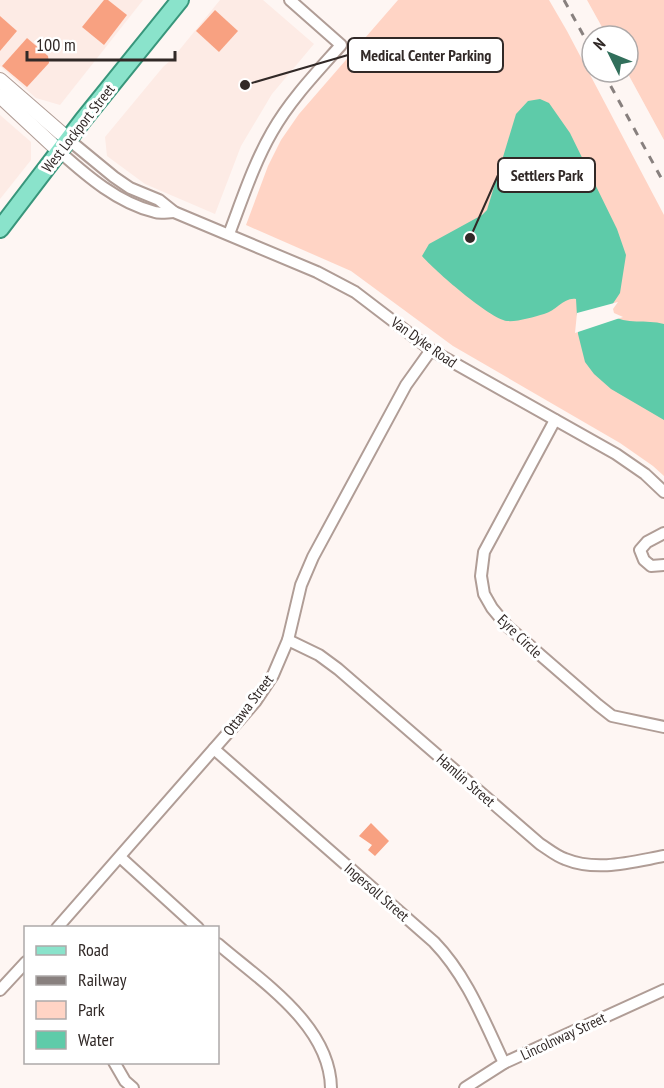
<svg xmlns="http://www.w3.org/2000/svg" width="664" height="1088" font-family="'PT Sans Narrow',sans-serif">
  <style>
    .built { fill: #fdebe5 }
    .green { fill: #ffd4c5 }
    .water { fill: #5ecba9 }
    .pier { fill: #fef6f3 }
    .building { fill: #f8a181 }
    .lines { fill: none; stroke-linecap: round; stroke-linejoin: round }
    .minor-casing { stroke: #b09d96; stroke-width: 14 }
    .tertiary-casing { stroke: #b09d96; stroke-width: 16 }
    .primary-casing { stroke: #38967b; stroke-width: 20 }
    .minor { stroke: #fff; stroke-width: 10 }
    .tertiary { stroke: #fff; stroke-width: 14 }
    .primary { stroke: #8ae3cb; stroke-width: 16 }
    .rail { stroke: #88807e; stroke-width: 3; stroke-dasharray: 8 8; stroke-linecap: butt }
    .labels { text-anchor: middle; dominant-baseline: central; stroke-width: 6; stroke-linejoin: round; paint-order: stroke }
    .street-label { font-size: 15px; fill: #312927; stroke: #fff }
    .leader { fill: none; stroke: #312927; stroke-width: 2 }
    .callout-dot { fill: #312927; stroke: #fff; stroke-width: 2 }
    .callout { fill: #fff; stroke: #312927; stroke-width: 2 }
    .callout-label { font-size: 16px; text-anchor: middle; font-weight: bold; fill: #312927 }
  </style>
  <rect width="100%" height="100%" fill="#fef6f3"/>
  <g class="built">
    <path d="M0 0H143L60 105 36 98 0 66Z"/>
    <path d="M220 0H263L314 44 272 94 241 146 215 214 145 184 107 156 105 137 163 67 172 59Z"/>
    <path d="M0 115 31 142V160L0 199Z"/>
  </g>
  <g class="green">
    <path d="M398 0H549L567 31 664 215V476L653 466 620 443 453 346 351 271 246 225 268 166 281 140 299 114Z"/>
    <path d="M587 0H664V140L627 72 628 36H607Z"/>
  </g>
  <path class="water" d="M540 99 549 103 570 133 617 229 626 255 620 293 610 308 611 315C626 325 646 319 664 324V420L611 389 594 374 585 362 578 334 576 299C564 297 556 311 544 314 534 317 517 322 507 321 490 319 434 270 422 256L429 244 482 215 487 210 516 114 528 101Z"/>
  <path class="pier" d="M618 302 613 309 614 313 623 317 575 333 577 313Z"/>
  <g class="building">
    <path d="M104 0H108L127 15 104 45 82 27Z"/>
    <path d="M215 10 238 31 219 52 196 31Z"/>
    <path d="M0 16 17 31 0 51Z"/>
    <path d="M27 38 48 56 49 63 27 87 2 66Z"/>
    <path d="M371 823 389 841 375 856 368 850 372 845 359 836Z"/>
  </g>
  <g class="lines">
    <defs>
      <g id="minor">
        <path d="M69 140 114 177 130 188 159 200 174 212 317 272 355 292 431 350 616 454 645 474 664 492"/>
        <path d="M60 152C87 176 118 203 155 212 160 214 168 212 174 212"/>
        <path d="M229 234C242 200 254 163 272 132 290 100 317 72 341 45L290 0"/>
        <path d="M555 420 484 552 481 576 484 594 492 608 507 626 598 705 612 716 664 727"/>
        <path d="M664 533 647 542 640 550 644 560 651 566 664 565"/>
        <path d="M288 640 319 655 338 669 540 844C548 849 556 856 565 859 597 872 631 862 664 856"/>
        <path d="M214 749 434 942C467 976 484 1021 504 1063"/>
        <path d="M120 857 198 928"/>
        <path d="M57 928 255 702 273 675 288 640 301 585 313 557 406 385 431 350"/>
        <path d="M218 944C261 981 330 1025 331 1088"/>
        <path d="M0 990 26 962"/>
        <path d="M114 1062 125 1081 133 1088"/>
        <path d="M465 1088 504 1063 664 990"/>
      </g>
      <g id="tertiary">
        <path d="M0 80 69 140"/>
        <path d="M0 96 60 152"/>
      </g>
      <path id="primary" d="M0 229 83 120 180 0"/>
    </defs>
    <use href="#minor" class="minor-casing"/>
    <use href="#tertiary" class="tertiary-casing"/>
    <use href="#primary" class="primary-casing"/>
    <use href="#minor" class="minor"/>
    <use href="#tertiary" class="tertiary"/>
    <use href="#primary" class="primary"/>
    <g class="rail">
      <path d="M564 0 592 51"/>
      <path d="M603 72 664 183"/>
    </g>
  </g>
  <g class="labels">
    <g class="street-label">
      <text transform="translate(78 128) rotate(-52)">West Lockport Street</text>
      <text transform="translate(424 342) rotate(35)">Van Dyke Road</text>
      <text transform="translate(520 636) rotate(44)">Eyre Circle</text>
      <text transform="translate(248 705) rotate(-53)">Ottawa Street</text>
      <text transform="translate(466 780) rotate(41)">Hamlin Street</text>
      <text transform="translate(377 892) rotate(41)">Ingersoll Street</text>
      <text transform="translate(563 1036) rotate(-25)">Lincolnway Street</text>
    </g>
  </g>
  <path class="leader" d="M245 85L348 55M470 238L498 175"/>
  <g class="callout-dot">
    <circle cx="245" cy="85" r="6"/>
    <circle cx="470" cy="238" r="6"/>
  </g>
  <g class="callout">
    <rect x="348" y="38" width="155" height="34" rx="6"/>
    <rect x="498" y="158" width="97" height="34" rx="6"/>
  </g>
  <g class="callout-label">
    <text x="426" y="61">Medical Center Parking</text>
    <text x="547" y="181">Settlers Park</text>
  </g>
  <rect x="24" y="926" width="195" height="138" fill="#ffffff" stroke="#ada9a9" stroke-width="1.5"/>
  <rect x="36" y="946" width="30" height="9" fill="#8ae3cb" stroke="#ada9a9" stroke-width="1.5"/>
  <text x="78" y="956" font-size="18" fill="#312927">Road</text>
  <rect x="36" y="976" width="30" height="9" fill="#88807e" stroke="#ada9a9" stroke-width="1.5"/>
  <text x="78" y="986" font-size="18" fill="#312927">Railway</text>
  <rect x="36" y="1001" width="30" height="18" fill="#ffd4c5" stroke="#ada9a9" stroke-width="1.5"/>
  <text x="78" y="1016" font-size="18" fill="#312927">Park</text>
  <rect x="36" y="1031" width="30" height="18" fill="#5ecba9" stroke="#ada9a9" stroke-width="1.5"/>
  <text x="78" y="1046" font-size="18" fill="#312927">Water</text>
  <g transform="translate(610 54) rotate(313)"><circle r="28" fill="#ffffff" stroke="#ada9a9" stroke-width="1.5"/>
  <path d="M0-4.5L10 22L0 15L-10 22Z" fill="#316f5b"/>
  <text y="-9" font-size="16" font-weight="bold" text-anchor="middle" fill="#312927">N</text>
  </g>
  <path d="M27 51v9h148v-9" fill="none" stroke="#312927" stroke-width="3"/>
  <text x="36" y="51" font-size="18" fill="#312927" stroke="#ffffff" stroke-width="4.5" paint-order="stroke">100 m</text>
</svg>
